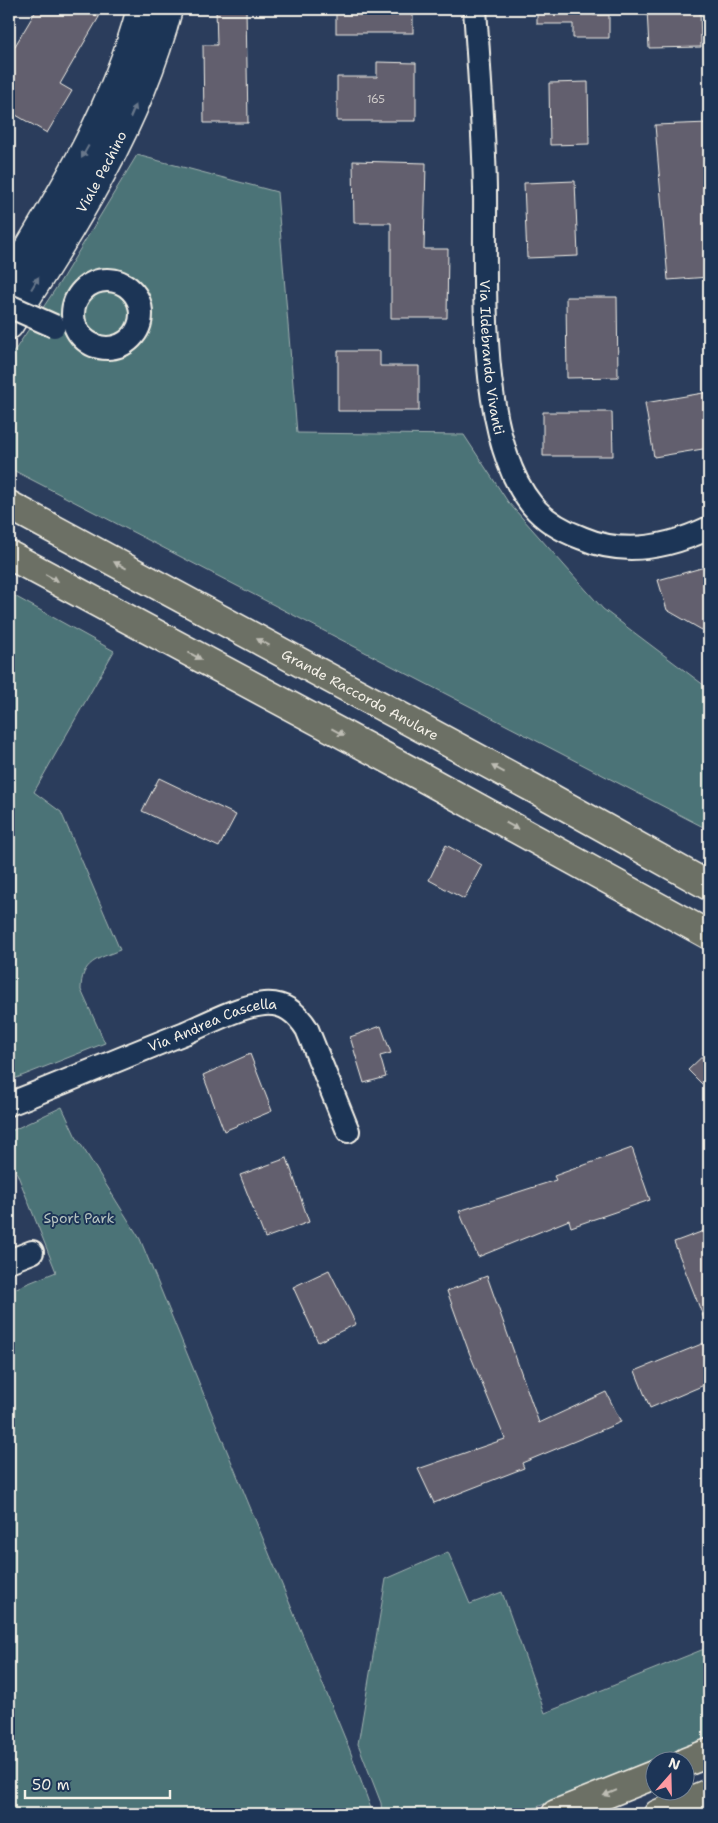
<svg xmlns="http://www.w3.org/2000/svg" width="718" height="1823" font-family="'Shantell Sans',sans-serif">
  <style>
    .green { fill: #4c7377; stroke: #a0b2b0 }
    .building { fill: #625f6e; stroke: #f4f1e8 }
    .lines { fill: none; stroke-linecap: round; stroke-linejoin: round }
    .minor-casing { stroke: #f4f1e8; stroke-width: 26 }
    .tertiary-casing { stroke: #f4f1e8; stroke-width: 31 }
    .primary-casing { stroke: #f4f1e8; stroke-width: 31 }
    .trunk-casing { stroke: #f4f1e8; stroke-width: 31 }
    .motorway-casing { stroke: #f4f1e8; stroke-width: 31 }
    .minor { stroke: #1d3557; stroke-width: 22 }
    .tertiary { stroke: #1d3557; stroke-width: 28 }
    .primary { stroke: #6c7065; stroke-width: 28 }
    .trunk { stroke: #6c7065; stroke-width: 28 }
    .motorway { stroke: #6c7065; stroke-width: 28 }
    .minor-bridge-casing { stroke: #f4f1e8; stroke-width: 26; stroke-linecap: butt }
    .minor-bridge { stroke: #1d3557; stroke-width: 22 }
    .oneway { fill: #68778a }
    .oneway2 { fill: #bebdb4 }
    .labels { text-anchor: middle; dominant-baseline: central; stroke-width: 4; stroke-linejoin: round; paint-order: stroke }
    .number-label { font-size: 11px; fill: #d0ccca }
    .street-label { font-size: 14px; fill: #f4f1e8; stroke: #1d3557 }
    .park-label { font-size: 14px; fill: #b9c5c0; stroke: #1d3557 }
  </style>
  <rect width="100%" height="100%" fill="#2b3d5c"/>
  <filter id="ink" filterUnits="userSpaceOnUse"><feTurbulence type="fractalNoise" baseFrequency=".02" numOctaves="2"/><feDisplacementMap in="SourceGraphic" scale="10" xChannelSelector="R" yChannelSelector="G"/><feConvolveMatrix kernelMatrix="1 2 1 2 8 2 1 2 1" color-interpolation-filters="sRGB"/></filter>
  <g filter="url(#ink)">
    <g class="green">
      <path d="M137 155 277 192 297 433 464 435 508 502 603 609 709 689V830L9 468V359L60 282Z"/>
      <path d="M9 593 114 651 34 792 61 812 120 950C98 959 81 961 81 990L105 1043 9 1081Z"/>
      <path d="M62 1107 75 1135 140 1239 349 1748 373 1814H9V1291L56 1272 9 1153V1132Z"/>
      <path d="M448 1552 470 1604 502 1592 545 1713 709 1647V1737L520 1814H382L381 1803 358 1744 386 1579Z"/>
    </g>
    <g class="building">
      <path d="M37 9H85L99 17 60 84 72 91 47 133 9 111V56Z"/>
      <path d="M216 9H246L248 123H204L203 45H217Z"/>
      <rect x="336" y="9" width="77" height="24"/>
      <path d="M537 9H593V15H609V38H573V24H537Z"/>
      <path d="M647 9H700L701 47 649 48Z"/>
      <path d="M377 62 416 63V121H337V77H377Z"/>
      <path d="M588 82 589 144 550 145 549 83Z"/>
      <path d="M709 123V144H705L709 196V277L668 280 655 125Z"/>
      <path d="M353 161 426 163 424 249H448L447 318H391V223H354Z"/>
      <path d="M575 181 578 256 527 258 524 183Z"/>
      <path d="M566 297H617L618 377 567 378Z"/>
      <path d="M338 351H380V366H419V411H338Z"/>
      <path d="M709 392V448L654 457 645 403Z"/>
      <path d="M543 412H612L613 456H543Z"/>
      <path d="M705 567 709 582V634L667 610 658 580Z"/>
      <path d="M159 778 236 815 219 847 142 811Z"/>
      <path d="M446 845 482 865 464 899 429 880Z"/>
      <path d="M381 1026 391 1053 380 1056 386 1077 364 1083 350 1037Z"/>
      <path d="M709 1050V1091L688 1070Z"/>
      <path d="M250 1054 272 1111 224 1131 203 1075Z"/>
      <path d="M632 1148 650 1200 571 1227 569 1220 478 1257 459 1211 556 1180 554 1176Z"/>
      <path d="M287 1158 309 1222 265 1238 240 1175Z"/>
      <path d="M709 1229V1329H708L674 1242Z"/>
      <path d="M329 1270 356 1324 318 1342 293 1287Z"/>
      <path d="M487 1276 539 1423 606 1392 621 1422 522 1463 524 1468 434 1503 418 1469 505 1439 469 1352 447 1291Z"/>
      <path d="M709 1341V1383L650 1408 635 1371Z"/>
    </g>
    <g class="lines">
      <defs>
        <g id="minor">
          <path id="s1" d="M475 9C479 69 484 129 485 189 486 276 476 437 532 505 545 521 563 531 582 538 624 556 669 547 709 528"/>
          <circle cx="107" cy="314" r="34"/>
          <path id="s2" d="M9 1104C68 1081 126 1056 185 1033 208 1023 240 1006 264 1004 284 1002 297 1013 307 1029L348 1131"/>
          <path d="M9 1261 32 1252"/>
        </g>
        <g id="tertiary">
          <path d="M9 281C62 194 115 108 141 9"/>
          <path id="s3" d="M9 325C73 226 138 125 168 9"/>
        </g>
        <g id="primary">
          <path d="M686 1762 709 1753"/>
          <path d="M556 1814 656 1774"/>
        </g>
        <path id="trunk" d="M658 1814 709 1793"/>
        <g id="motorway">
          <path id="s4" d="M9 505 533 788 709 886"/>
          <path d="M9 555 413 772 709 935"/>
        </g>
      </defs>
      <use href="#minor" class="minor-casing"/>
      <use href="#tertiary" class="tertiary-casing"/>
      <use href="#primary" class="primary-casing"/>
      <use href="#trunk" class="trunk-casing"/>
      <use href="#motorway" class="motorway-casing"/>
      <use href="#minor" class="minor"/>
      <use href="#tertiary" class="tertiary"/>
      <use href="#primary" class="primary"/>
      <use href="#trunk" class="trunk"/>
      <use href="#motorway" class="motorway"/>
      <defs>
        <path id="minor-bridge" d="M9 306 54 326"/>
      </defs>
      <use href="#minor-bridge" class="minor-bridge-casing"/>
      <use href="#minor-bridge" class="minor-bridge"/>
    </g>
    <defs><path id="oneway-solid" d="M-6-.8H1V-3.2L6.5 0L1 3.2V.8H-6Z" transform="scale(1.25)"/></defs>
    <g class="oneway">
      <use href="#oneway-solid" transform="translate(133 111) rotate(-67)"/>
      <use href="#oneway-solid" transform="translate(85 152) rotate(119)"/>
      <use href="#oneway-solid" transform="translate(35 283) rotate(-59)"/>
    </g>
    <g class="oneway2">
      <use href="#oneway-solid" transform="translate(120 565) rotate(-152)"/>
      <use href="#oneway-solid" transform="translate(52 578) rotate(28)"/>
      <use href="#oneway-solid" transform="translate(263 642) rotate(-152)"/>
      <use href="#oneway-solid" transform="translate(195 656) rotate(28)"/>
      <use href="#oneway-solid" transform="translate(338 732) rotate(28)"/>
      <use href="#oneway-solid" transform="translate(498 769) rotate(-152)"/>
      <use href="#oneway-solid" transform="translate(512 826) rotate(29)"/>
      <use href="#oneway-solid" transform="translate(610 1793) rotate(158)"/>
    </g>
  </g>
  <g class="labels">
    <g class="number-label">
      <text x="376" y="99">165</text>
    </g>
    <g class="street-label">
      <text stroke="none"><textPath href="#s3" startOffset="179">Viale Pechino</textPath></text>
      <text stroke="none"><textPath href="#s1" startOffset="349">Via Ildebrando Vivanti</textPath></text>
      <text stroke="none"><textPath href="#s4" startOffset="399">Grande Raccordo Anulare</textPath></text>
      <text stroke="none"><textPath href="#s2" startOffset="219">Via Andrea Cascella</textPath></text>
    </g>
    <g class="park-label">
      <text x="79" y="1218">Sport Park</text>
    </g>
  </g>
  <rect width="718" height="1823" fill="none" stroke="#1d3557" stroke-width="30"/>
  <rect x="15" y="15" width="688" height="1793" fill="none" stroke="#f4f1e8" stroke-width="2" filter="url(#ink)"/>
  <g transform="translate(670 1776) rotate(20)"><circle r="24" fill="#1d3557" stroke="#738091"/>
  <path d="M0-4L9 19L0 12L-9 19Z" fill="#ff9aa2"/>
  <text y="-8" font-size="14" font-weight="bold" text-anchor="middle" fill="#f4f1e8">N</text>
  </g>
  <path d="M25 1790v8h145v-8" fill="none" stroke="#f4f1e8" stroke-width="2.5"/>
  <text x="32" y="1790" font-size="15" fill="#f4f1e8" stroke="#1d3557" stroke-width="4" paint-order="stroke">50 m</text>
</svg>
